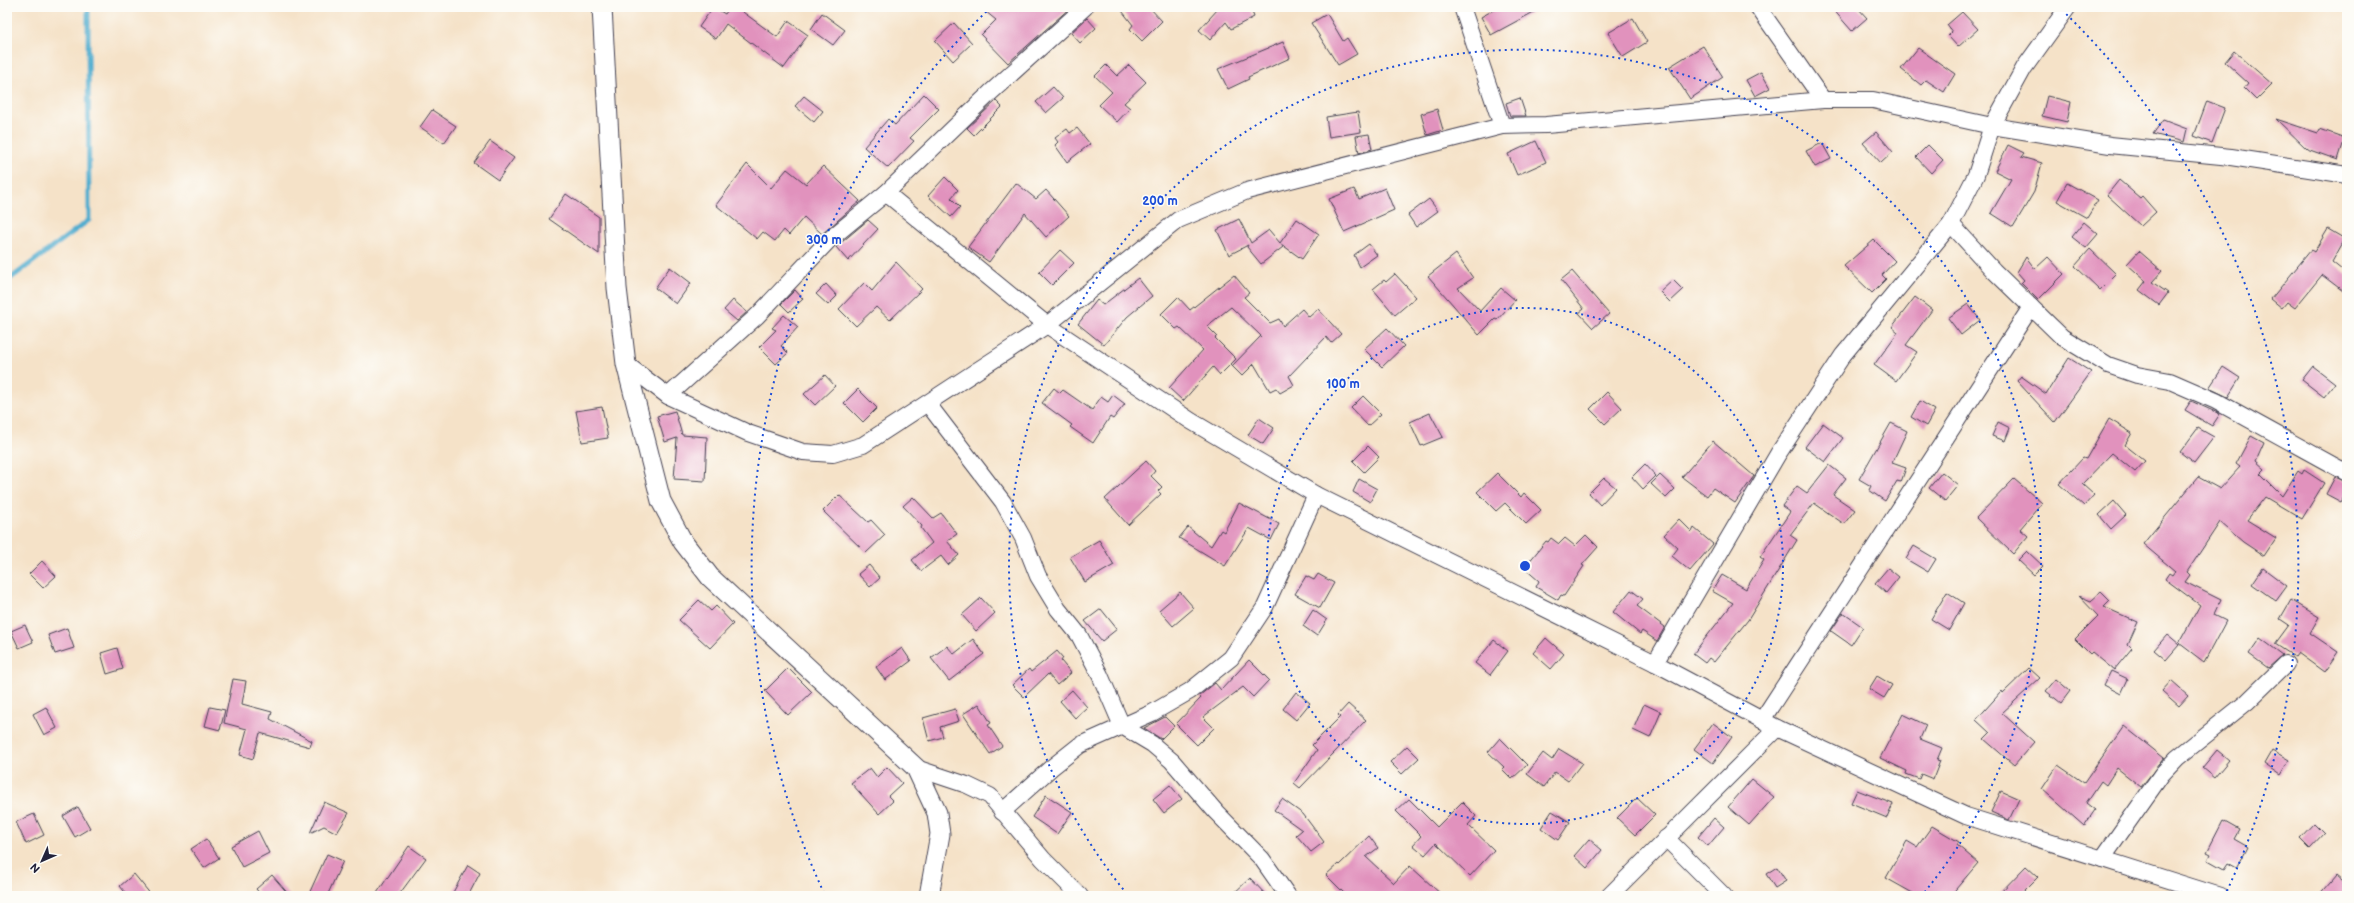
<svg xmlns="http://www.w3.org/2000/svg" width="2354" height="903" font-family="'Balsamiq Sans',sans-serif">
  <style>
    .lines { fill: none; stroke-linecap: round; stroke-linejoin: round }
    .stream { stroke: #51adcf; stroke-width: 5 }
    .building { fill: #e192bd }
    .minor-casing { stroke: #423f50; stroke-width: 18 }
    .tertiary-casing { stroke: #423f50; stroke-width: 21 }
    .minor { stroke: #fff; stroke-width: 16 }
    .tertiary { stroke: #fff; stroke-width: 19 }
    .ring { fill: none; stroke: #1d4ed8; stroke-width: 2; stroke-dasharray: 2 4 }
    .centre { fill: #1d4ed8; stroke: #fdfcf7; stroke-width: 2 }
    .ring-label { font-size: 12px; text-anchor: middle; font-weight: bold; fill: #1d4ed8; stroke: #fdfcf7; stroke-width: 3; stroke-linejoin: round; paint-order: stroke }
  </style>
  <rect width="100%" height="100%" fill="#fdfcf7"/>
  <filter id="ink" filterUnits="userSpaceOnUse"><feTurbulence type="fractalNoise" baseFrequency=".025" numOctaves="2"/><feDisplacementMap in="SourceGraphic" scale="8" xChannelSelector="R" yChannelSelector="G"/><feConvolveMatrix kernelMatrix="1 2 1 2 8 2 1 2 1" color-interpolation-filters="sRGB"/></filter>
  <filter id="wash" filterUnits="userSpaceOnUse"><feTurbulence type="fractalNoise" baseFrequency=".012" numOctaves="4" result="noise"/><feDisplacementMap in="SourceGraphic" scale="16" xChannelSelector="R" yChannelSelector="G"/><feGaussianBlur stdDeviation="0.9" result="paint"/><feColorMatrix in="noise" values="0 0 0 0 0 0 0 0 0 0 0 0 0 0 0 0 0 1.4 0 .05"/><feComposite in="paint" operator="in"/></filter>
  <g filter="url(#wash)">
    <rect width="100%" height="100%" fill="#f5e2c8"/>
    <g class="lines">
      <path class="stream" d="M7 281 89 220 88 7"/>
    </g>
    <g id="blocks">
      <g class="building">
        <path d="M713 7 725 14 730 7H736L777 37 788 21 808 35 784 68 726 24 716 39 699 27Z"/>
        <path d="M980 7H1071L1008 63 981 35 996 20Z"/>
        <path d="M1119 7H1149L1162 21 1142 41 1130 29 1133 25Z"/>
        <path d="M1217 7H1250L1254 17 1231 29 1226 22 1210 40 1199 30 1218 9Z"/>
        <path d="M1499 7H1543L1491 35 1481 17Z"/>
        <path d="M1831 7H1857L1867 18 1852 31Z"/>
        <path d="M1962 12 1978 29 1958 47 1948 36 1952 32 1947 25Z"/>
        <path d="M822 13 845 30 833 45 811 29Z"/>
        <path d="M1327 14 1343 41 1347 38 1357 54 1338 65 1311 23Z"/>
        <path d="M1087 18 1096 28 1080 43 1071 33Z"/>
        <path d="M1633 18 1647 42 1623 57 1608 33Z"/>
        <path d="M954 23 972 43 953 61 935 41Z"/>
        <path d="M1283 42 1290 58 1248 77 1249 79 1228 89 1218 69Z"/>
        <path d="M1703 46 1723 77 1690 99 1669 67Z"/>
        <path d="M1918 48 1955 74 1944 92 1926 80 1921 85 1901 69Z"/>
        <path d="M2234 51 2272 84 2256 100 2244 88 2248 83 2225 62Z"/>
        <path d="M1106 65 1117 76 1129 65 1146 82 1124 103 1130 108 1117 122 1099 105 1112 92 1095 76Z"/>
        <path d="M1761 72 1770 88 1755 96 1746 80Z"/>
        <path d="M1053 87 1063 98 1046 113 1036 102Z"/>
        <path d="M924 94 939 109 910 138 914 141 888 168 864 147 888 119 895 125Z"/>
        <path d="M804 96 823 111 814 122 795 106Z"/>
        <path d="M2047 96 2071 102 2067 122 2042 116Z"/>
        <path d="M1520 98 1526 116H1510L1506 103Z"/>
        <path d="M996 101 1002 107 974 135 967 128Z"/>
        <path d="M2207 101 2225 108 2212 143 2194 136Z"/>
        <path d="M1437 109 1443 130 1427 135 1421 114Z"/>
        <path d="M432 110 456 126 444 143 420 127Z"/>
        <path d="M1358 112 1361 132 1329 137 1326 117Z"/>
        <path d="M2276 119 2318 133 2320 129 2345 138 2338 160 2307 149Z"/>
        <path d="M2163 120 2187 129 2184 142 2153 134Z"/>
        <path d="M1077 128 1090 144 1067 162 1055 145 1058 142 1055 138 1067 129 1070 133Z"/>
        <path d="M1876 132 1893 152 1881 163 1863 143Z"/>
        <path d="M1369 134 1372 149 1359 153 1356 136Z"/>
        <path d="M490 141 514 158 498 180 474 163Z"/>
        <path d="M1536 141 1546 162 1517 175 1508 154Z"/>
        <path d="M1822 143 1831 159 1815 167 1806 151Z"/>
        <path d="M1928 145 1943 160 1931 173 1916 157Z"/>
        <path d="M2008 145 2024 153 2021 157 2042 163 2034 192 2013 227 1991 213 2011 179 1995 171Z"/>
        <path d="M747 164 771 188 787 169 806 184 823 166 860 201 822 234 804 217 789 235 784 230 775 241 763 232 757 239 716 205Z"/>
        <path d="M945 177 958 190 951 198 960 207 951 217 928 196Z"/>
        <path d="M2119 180 2140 198 2142 196 2156 212 2141 226 2107 195Z"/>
        <path d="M1016 183 1036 199 1046 190 1069 216 1046 237 1025 213 989 262 968 247Z"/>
        <path d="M2067 183 2098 200 2087 218 2057 201Z"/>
        <path d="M1385 188 1394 210 1344 232 1329 199 1354 189 1359 199Z"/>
        <path d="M566 194 599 217V254L549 219Z"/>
        <path d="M1429 199 1438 211 1416 227 1408 215Z"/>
        <path d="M1239 219 1251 243 1269 230 1280 243 1297 219 1319 234 1302 259 1281 244 1283 247 1261 264 1247 247 1248 245 1229 255 1217 230Z"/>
        <path d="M868 220 878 229 848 261 836 247Z"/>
        <path d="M2084 222 2098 234 2086 248 2072 237Z"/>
        <path d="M2328 229 2345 239 2332 262 2347 274V294L2322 275 2295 308 2287 302 2282 308 2271 299 2311 250 2314 252Z"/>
        <path d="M1874 240 1895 261 1882 275 1886 279 1872 293 1844 266Z"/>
        <path d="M1369 244 1377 255 1360 267 1354 255Z"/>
        <path d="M2090 249 2116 274 2100 290 2075 266Z"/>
        <path d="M1060 250 1074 263 1052 285 1039 272Z"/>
        <path d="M2139 251 2162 271 2152 282 2168 293 2159 305 2139 290 2146 281 2127 264Z"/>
        <path d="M1456 254 1473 278 1458 288 1480 311 1501 288 1515 300 1497 320 1495 319 1479 335 1428 276Z"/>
        <path d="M2026 257 2035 269 2048 257 2064 274 2038 300 2021 283 2024 280 2017 272Z"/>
        <path d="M896 262 922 289 890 320 876 307 856 326 839 309 864 283 872 291Z"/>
        <path d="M670 267 691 283 676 304 655 288Z"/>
        <path d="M1572 271 1609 314 1593 328 1579 313 1584 309 1561 280Z"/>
        <path d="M1395 274 1416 297 1395 315 1373 289 1384 280 1386 282Z"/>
        <path d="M1234 275 1249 293 1244 297 1270 323 1279 319 1283 326 1302 309 1309 317 1318 309 1341 334 1331 343 1326 337 1289 376 1294 385 1280 393 1276 388 1270 391 1254 364 1242 376 1232 366 1261 336 1231 307 1207 326 1217 336 1215 338 1236 359 1220 375 1213 367 1183 401 1169 388 1203 350 1179 327 1176 329 1161 314 1178 297 1190 310Z"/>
        <path d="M1138 278 1152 296 1127 317 1104 345 1078 324 1097 300 1103 305Z"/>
        <path d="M1673 280 1683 290 1670 302 1660 292Z"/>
        <path d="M826 284 837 296 828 305 816 294Z"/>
        <path d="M795 290 803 299 789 312 781 304Z"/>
        <path d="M1915 297 1932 310 1906 345 1917 352 1896 381 1874 365 1898 332 1892 327Z"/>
        <path d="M733 300 747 312 737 321 724 310Z"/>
        <path d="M1968 304 1980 320 1961 335 1948 318Z"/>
        <path d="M784 315 798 327 781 346 788 353 776 364 759 347 776 330 772 328Z"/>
        <path d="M1387 328 1404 346 1382 367 1364 349Z"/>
        <path d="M2069 358 2091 372 2055 422 2017 381 2021 376 2046 394Z"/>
        <path d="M2313 366 2335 383 2324 397 2302 380Z"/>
        <path d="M2223 367 2240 378 2228 397 2209 388Z"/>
        <path d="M825 375 835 386 815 405 804 394Z"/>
        <path d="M1054 388 1060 393 1063 390 1092 410 1101 397 1108 402 1113 395 1125 404 1113 419 1110 417 1093 443 1070 427 1072 425 1042 403Z"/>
        <path d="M858 389 877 408 863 422 844 403Z"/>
        <path d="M1607 392 1622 408 1605 424 1590 409Z"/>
        <path d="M1363 396 1381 414 1368 426 1351 408Z"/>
        <path d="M1920 401 1935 410 1926 426 1911 417Z"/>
        <path d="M2191 401 2220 414 2212 426 2185 410Z"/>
        <path d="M602 407 608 438 582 442 576 411Z"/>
        <path d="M675 411 682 435 707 437 705 481 674 479 677 438 665 442 657 416Z"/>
        <path d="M1430 413 1443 437 1421 446 1410 422Z"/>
        <path d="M1259 418 1274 428 1263 444 1248 435Z"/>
        <path d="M2109 419 2132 433 2125 445 2145 461 2135 472 2112 453 2082 484 2094 495 2084 506 2059 484 2083 458 2086 459Z"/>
        <path d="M1998 422 2010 428 2005 441 1992 436Z"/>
        <path d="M1823 423 1843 438 1825 462 1805 447Z"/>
        <path d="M1891 423 1907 431 1892 463 1906 468 1901 482 1897 481 1885 501 1869 490 1871 486 1859 479Z"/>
        <path d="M2198 428 2214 437 2194 463 2180 452Z"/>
        <path d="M2251 436 2264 443 2256 461 2265 469 2260 474 2282 496 2298 471 2302 474 2304 470 2324 483 2302 519 2265 497 2247 520 2276 538 2264 556 2243 542 2220 522 2187 572 2190 575 2185 582 2221 600 2214 615 2226 621 2204 662 2179 643 2200 605 2165 579 2169 573 2172 575 2175 571 2143 544 2198 477 2220 489 2240 467 2236 464Z"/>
        <path d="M1713 441 1754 476 1735 503 1713 488 1707 496 1682 477Z"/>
        <path d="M1368 446 1379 457 1364 472 1353 461Z"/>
        <path d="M1146 461 1155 471 1151 476 1162 487 1158 491 1161 494 1128 525 1105 499Z"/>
        <path d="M1645 464 1656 476 1643 489 1632 477Z"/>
        <path d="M1829 465 1846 478 1833 495 1855 510 1844 524 1814 503 1790 535 1797 540 1748 620 1714 662 1709 658 1705 663 1693 654 1733 603 1712 591 1722 575 1746 589 1764 560 1760 557 1790 512 1782 506 1797 486 1807 493Z"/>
        <path d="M1942 472 1958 485 1945 501 1929 488Z"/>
        <path d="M1497 473 1521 497 1524 493 1541 510 1526 524 1505 503 1496 511 1477 492Z"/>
        <path d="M1660 475 1675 489 1666 498 1651 484Z"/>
        <path d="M2335 477 2347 482V492L2341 502 2326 494Z"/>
        <path d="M1604 478 1616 488 1600 505 1589 493Z"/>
        <path d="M1359 479 1377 489 1370 502 1353 492Z"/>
        <path d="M2014 479 2042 503 2020 529 2028 536 2013 554 1976 518Z"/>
        <path d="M839 495 868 522 871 520 885 535 866 553 823 511Z"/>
        <path d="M913 497 933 518 941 513 957 534 947 541 959 555 948 565 941 556 921 571 912 560 932 543 921 528 922 526 903 506Z"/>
        <path d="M2114 501 2126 515 2111 529 2099 515Z"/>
        <path d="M1239 503 1279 524 1271 540 1249 528 1225 566 1179 538 1188 527 1211 546 1221 530 1224 532Z"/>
        <path d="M1679 519 1692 532 1694 528 1713 544 1690 571 1672 556 1678 548 1664 535Z"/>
        <path d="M1586 535 1598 547 1582 565 1584 566 1564 596 1561 595 1558 600 1536 587 1539 581 1524 568 1546 541 1548 542 1551 538 1559 544 1565 538 1575 546Z"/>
        <path d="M1099 540 1114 565 1085 582 1070 557Z"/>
        <path d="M1914 546 1936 559 1928 572 1906 559Z"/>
        <path d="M2027 551 2043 566 2034 575 2018 560Z"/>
        <path d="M42 561 56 576 43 588 29 574Z"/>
        <path d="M869 565 880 578 870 587 858 574Z"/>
        <path d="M1888 568 1899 577 1886 593 1875 583Z"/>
        <path d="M2263 568 2287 586 2276 601 2252 584Z"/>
        <path d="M1318 574 1334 583 1320 608 1295 594 1306 576 1314 580Z"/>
        <path d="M1631 590 1643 599 1637 606 1665 627 1657 641 1642 631 1640 634 1613 612Z"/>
        <path d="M1180 592 1194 608 1173 626 1159 610Z"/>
        <path d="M1947 592 1964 603 1949 630 1931 619Z"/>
        <path d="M2101 592 2110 601 2104 607 2138 622 2128 644 2132 648 2114 670 2092 652 2090 654 2075 639 2098 616 2079 596 2091 601Z"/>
        <path d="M981 598 995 613 976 631 962 615Z"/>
        <path d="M699 600 711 611 716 606 733 624 710 648 679 620Z"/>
        <path d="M2291 600 2319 617 2310 633 2338 652 2324 672 2298 653 2295 657 2275 644 2289 625 2280 619Z"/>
        <path d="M1101 609 1117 629 1102 641 1085 621Z"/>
        <path d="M1313 610 1327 620 1317 636 1303 626Z"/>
        <path d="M1843 613 1863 627 1851 645 1831 631Z"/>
        <path d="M25 625 33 642 19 648 11 631Z"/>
        <path d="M67 628 74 648 55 654 48 635Z"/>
        <path d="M2167 635 2179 645 2166 660 2154 650Z"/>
        <path d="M1546 638 1564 654 1551 669 1533 653Z"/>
        <path d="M2260 638 2283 655 2268 668 2249 654Z"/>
        <path d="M973 639 984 654 949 681 931 658 947 646 954 654Z"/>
        <path d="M1494 640 1508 651 1490 675 1475 663Z"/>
        <path d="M117 648 123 669 107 674 101 653Z"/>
        <path d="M902 648 911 661 885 680 876 667Z"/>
        <path d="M1057 651 1063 658 1061 661 1071 673 1057 685 1048 674 1024 697 1012 685 1029 669 1031 672Z"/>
        <path d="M1249 660 1269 680 1253 697 1243 687 1203 717 1214 728 1197 745 1176 724 1201 698 1199 696 1215 683 1221 690Z"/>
        <path d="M788 668 812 692 788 715 765 691Z"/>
        <path d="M2029 668 2040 678 2002 713 2034 742 2014 765 1984 739 1990 733 1976 720 2002 691 2003 693Z"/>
        <path d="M2111 671 2128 679 2121 694 2104 685Z"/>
        <path d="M1877 676 1892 685 1884 698 1869 689Z"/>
        <path d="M233 679 246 681 242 704 272 712 270 719 312 741 310 747 260 733 253 759 240 755 247 729 224 723Z"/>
        <path d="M2056 679 2070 691 2061 703 2046 691Z"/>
        <path d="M2171 681 2188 696 2179 706 2162 691Z"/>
        <path d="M1072 690 1087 707 1075 718 1060 701Z"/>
        <path d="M1296 692 1310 703 1296 720 1283 709Z"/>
        <path d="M979 704 991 723 988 725 1002 746 990 754 963 714Z"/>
        <path d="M1348 704 1366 720 1300 788 1294 783 1317 750 1312 745 1340 717 1338 715Z"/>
        <path d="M1644 704 1661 712 1650 738 1633 730Z"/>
        <path d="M46 707 57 728 44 735 33 714Z"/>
        <path d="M210 707 225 710 220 730 205 726Z"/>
        <path d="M955 709 959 721 940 727 943 737 929 741 923 718Z"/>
        <path d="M1903 714 1926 725 1920 739 1942 748 1937 760 1940 761 1933 779 1921 774 1919 779 1906 774 1907 771 1880 758Z"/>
        <path d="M1165 717 1174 726 1161 739 1144 728Z"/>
        <path d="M1713 723 1732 737 1713 763 1694 749Z"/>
        <path d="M2124 726 2164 758 2141 787 2117 768 2106 785 2101 781 2086 803 2095 810 2084 826 2042 789 2058 765 2084 783Z"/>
        <path d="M1500 738 1527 765 1512 779 1502 769 1504 767 1488 752Z"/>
        <path d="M1407 746 1419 758 1402 774 1390 762Z"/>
        <path d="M1559 749 1582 763 1568 781 1555 772 1544 787 1527 774 1543 753 1552 760Z"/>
        <path d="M2217 750 2229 760 2214 778 2202 768Z"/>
        <path d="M2272 750 2289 760 2280 775 2264 764Z"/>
        <path d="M887 767 902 783 888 796 893 801 879 814 851 783 870 768 877 777Z"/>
        <path d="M1752 779 1774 797 1749 825 1728 807Z"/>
        <path d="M1170 785 1182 799 1164 813 1153 799Z"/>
        <path d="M1857 790 1893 804 1887 818 1851 803Z"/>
        <path d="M2001 791 2019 799 2009 820 1991 812Z"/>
        <path d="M1046 795 1072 812 1057 834 1032 817Z"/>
        <path d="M1637 798 1655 815 1635 835 1617 818Z"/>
        <path d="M1282 799 1303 814 1324 842 1311 852 1296 835 1302 830 1274 810Z"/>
        <path d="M1409 799 1437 827 1462 802 1476 816 1468 825 1494 850 1470 876 1436 843 1425 855 1413 845 1421 836 1396 811Z"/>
        <path d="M324 802 349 813 337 833 324 826 310 833Z"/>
        <path d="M78 807 90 828 75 837 63 816Z"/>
        <path d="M1552 811 1570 822 1558 840 1541 828Z"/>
        <path d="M34 814 44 835 26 844 16 822Z"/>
        <path d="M1714 818 1724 827 1708 846 1698 837Z"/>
        <path d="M2223 821 2239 830 2234 839 2248 847 2237 868 2228 863 2224 869 2208 860 2211 854 2207 852Z"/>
        <path d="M2314 823 2324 833 2310 848 2300 838Z"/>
        <path d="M1932 826 1959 842 1957 845 1978 863 1950 896H1918L1886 878 1907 841 1917 847Z"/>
        <path d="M258 831 269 853 242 867 231 846Z"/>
        <path d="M1369 836 1378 848 1366 857 1394 883 1410 866 1443 896H1347L1326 875 1338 864 1339 865Z"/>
        <path d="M206 839 219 858 204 868 191 849Z"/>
        <path d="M1589 839 1602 850 1587 868 1574 856Z"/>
        <path d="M409 846 426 858 398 896H375Z"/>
        <path d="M327 854 343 861 327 896H308Z"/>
        <path d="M468 865 480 873 468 896H451Z"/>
        <path d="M2026 866 2038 877 2019 896H1997Z"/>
        <path d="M1777 867 1786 881 1775 888 1766 874Z"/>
        <path d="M134 874 152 896H128L120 886Z"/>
        <path d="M272 875 290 896H262L256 889Z"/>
        <path d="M2335 876 2347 886V896H2318Z"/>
        <path d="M1250 878 1267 896H1231Z"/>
      </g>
    </g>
  </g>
  <g filter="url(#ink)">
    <use href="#blocks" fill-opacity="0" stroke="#423f50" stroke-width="1"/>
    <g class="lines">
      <defs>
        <g id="minor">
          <path d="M1462 7 1502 126"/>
          <path d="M1758 7 1823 100"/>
          <path d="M886 193 1047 325 1191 421 1316 495 1655 663 1777 728 1966 816 2220 896"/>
          <path d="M1951 224 1994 271 2062 337 2108 365 2137 375 2170 381 2216 401 2347 473"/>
          <path d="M626 364 668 396 748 433 803 452 833 454 863 445 1047 325 1178 220 1247 191 1502 126 1546 125 1823 100H1873L1992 126 2110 145 2231 157 2347 175"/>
          <path d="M668 396 757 316 830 239 886 193 990 93 1085 7"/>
          <path d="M928 404 1003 502 1023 538 1038 576 1058 609 1079 635 1100 675 1122 726 1152 744 1172 761 1216 812 1262 859 1288 896"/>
          <path d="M1655 663 1778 454 1843 355 1951 224 1976 175 1992 126 2024 68 2068 7"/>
          <path d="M1762 720 2031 307"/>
          <path d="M916 768 967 785 990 796 1043 859 1080 896"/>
          <path d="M1002 812 1051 768 1080 745 1152 713 1190 691 1231 658 1265 607 1316 495"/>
          <path d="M1666 838 1724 896"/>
          <path d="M2102 859 2162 774 2177 758 2247 702 2286 664"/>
          <path d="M1609 896 1777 728"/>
        </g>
        <path id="tertiary" d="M602 7 617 288 626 364 661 501 683 542 710 577 916 768 937 813 940 834 929 896"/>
      </defs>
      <use href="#minor" class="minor-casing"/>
      <use href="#tertiary" class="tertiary-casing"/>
      <use href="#minor" class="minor"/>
      <use href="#tertiary" class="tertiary"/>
    </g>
  </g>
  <g class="ring">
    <circle cx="1525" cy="566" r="258"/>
    <path d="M1127 894A516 516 0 1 1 1923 894"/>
    <path d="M824 893A773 773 0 0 1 988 10M2062 10A773 773 0 0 1 2226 893"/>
  </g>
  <circle cx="1525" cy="566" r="6" class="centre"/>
  <g class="ring-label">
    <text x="1160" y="205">200 m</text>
    <text x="824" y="244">300 m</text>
    <text x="1343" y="388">100 m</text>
  </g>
  <rect width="2354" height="903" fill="none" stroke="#fdfcf7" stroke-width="24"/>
  <g transform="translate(42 861) rotate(225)" stroke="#fdfcf7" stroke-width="3" paint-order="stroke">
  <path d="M0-3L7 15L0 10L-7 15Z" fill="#22223b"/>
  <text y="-6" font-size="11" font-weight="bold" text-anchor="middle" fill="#22223b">N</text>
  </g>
</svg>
